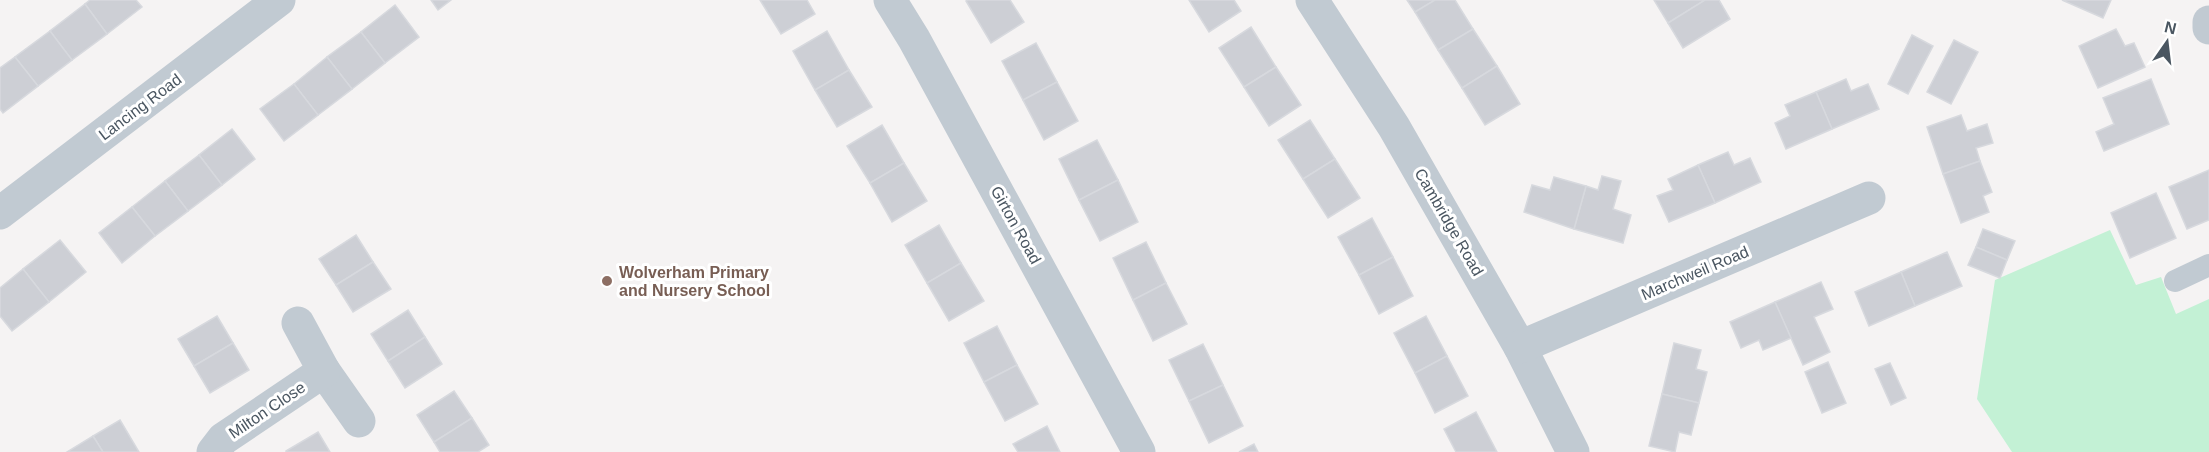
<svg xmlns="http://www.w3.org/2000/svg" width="2209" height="452" font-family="Helvetica,sans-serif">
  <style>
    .green { fill: #c3f1d5 }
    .building { fill: #cdcfd5; stroke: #d7d9de; stroke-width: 1.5 }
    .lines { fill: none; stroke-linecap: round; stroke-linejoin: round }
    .lane { stroke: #c1cad2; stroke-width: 22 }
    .street { stroke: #c1cad2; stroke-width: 33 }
    .education-dot { fill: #8d6e63; stroke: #fff; stroke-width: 2 }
    .labels { text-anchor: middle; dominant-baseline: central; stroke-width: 6; stroke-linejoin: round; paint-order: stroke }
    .street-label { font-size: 16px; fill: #4a5661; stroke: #fff }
    .education-label { font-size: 16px; font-weight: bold; fill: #785e54; stroke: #fff; text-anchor: start }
  </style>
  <rect width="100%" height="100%" fill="#f5f3f3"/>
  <path class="green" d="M2110 230 2136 285 2161 277 2176 314 2209 299V452H2012L1977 399 1995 280Z"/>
  <g class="building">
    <path d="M90 0H136L142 7 107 34 85 4Z"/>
    <path d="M431 0H451L438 10Z"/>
    <path d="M760 0H807L815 14 781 34Z"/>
    <path d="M968 0H1010L1024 22 991 43 966 1Z"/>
    <path d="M1189 0H1234L1241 11 1209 32Z"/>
    <path d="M1407 0H1435L1415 12Z"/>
    <path d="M1435 0H1455L1473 29 1438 50 1415 12Z"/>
    <path d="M1654 0H1705L1668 23Z"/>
    <path d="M1705 0H1719L1730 19 1683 48 1668 23Z"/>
    <path d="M2062 0H2111L2103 18Z"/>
    <path d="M85 4 107 34 72 60 50 31Z"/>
    <path d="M395 5 419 37 385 63 361 32Z"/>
    <path d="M1251 27 1276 67 1244 87 1219 48Z"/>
    <path d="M1473 29 1497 66 1462 88 1438 50Z"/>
    <path d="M2116 29 2125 46 2134 43 2145 67 2098 88 2079 46Z"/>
    <path d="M50 31 72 60 38 86 15 57Z"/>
    <path d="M827 31 849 70 815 90 793 51Z"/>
    <path d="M361 32 385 63 352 89 327 57Z"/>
    <path d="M1912 35 1933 46 1908 94 1888 84Z"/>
    <path d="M1954 40 1978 52 1951 104 1927 92Z"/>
    <path d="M1036 43 1057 82 1023 100 1002 61Z"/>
    <path d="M15 57 38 86 3 113 0 109V68Z"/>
    <path d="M327 57 352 89 318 115 294 84Z"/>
    <path d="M1497 66 1520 104 1485 125 1462 88Z"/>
    <path d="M1276 67 1301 105 1269 126 1244 87Z"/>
    <path d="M849 70 872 107 837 127 815 90Z"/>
    <path d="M1846 79 1851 91 1868 84 1879 109 1832 129 1816 92Z"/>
    <path d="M2151 79 2169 124 2104 151 2096 132 2114 124 2103 98Z"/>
    <path d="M1057 82 1078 121 1044 140 1023 100Z"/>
    <path d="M294 84 318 115 284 141 260 109Z"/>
    <path d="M1816 92 1832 129 1786 149 1775 123 1790 116 1785 105Z"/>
    <path d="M1961 115 1967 131 1987 124 1993 143 1976 148 1980 161 1943 174 1927 127Z"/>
    <path d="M1310 120 1335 159 1303 179 1278 140Z"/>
    <path d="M882 125 904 163 870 183 847 146Z"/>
    <path d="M232 129 255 159 222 185 199 155Z"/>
    <path d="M1097 140 1118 180 1079 200 1059 159Z"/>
    <path d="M1728 152 1734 165 1750 158 1761 182 1715 203 1698 165Z"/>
    <path d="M199 155 222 185 188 211 165 181Z"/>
    <path d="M1335 159 1360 198 1328 218 1303 179Z"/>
    <path d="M1980 161 1992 192 1983 196 1989 212 1961 223 1943 174Z"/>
    <path d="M904 163 927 201 892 222 870 183Z"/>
    <path d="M1698 165 1715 203 1669 222 1657 196 1673 190 1668 179Z"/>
    <path d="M2209 170V220L2187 229 2169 187Z"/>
    <path d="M1602 176 1621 181 1613 209 1631 215 1623 243 1574 229 1586 186 1598 190Z"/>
    <path d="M1554 177 1586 186 1574 229 1524 212 1532 185 1550 190Z"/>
    <path d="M1118 180 1138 222 1100 241 1079 200Z"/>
    <path d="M165 181 188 211 155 236 132 207Z"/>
    <path d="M2156 193 2176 238 2130 258 2111 213Z"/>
    <path d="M132 207 155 236 122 263 99 233Z"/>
    <path d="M1372 218 1393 257 1359 275 1338 237Z"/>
    <path d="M939 225 961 263 927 283 905 245Z"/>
    <path d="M1983 229 2015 241 2007 260 1976 247Z"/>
    <path d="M356 235 373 262 336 285 319 259Z"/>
    <path d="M60 240 86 272 49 302 23 269Z"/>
    <path d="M1146 242 1166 283 1133 300 1113 258Z"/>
    <path d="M1976 247 2007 260 2000 278 1968 265Z"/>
    <path d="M1947 252 1962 286 1915 306 1901 272Z"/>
    <path d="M1393 257 1413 296 1379 314 1359 275Z"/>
    <path d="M373 262 391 289 353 312 336 285Z"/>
    <path d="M961 263 984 301 949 321 927 283Z"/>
    <path d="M23 269 49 302 12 331 0 316V288Z"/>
    <path d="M1901 272 1915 306 1869 326 1855 292Z"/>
    <path d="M1821 282 1833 309 1814 317 1830 352 1803 365 1775 302Z"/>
    <path d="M1166 283 1187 324 1153 341 1133 300Z"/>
    <path d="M1775 302 1791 338 1763 350 1759 340 1741 348 1730 322Z"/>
    <path d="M408 310 425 337 388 361 371 334Z"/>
    <path d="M217 316 233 343 194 366 178 339Z"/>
    <path d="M1426 316 1447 356 1415 373 1394 333Z"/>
    <path d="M997 326 1017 365 984 382 964 343Z"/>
    <path d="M425 337 442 364 405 388 388 361Z"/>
    <path d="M233 343 249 370 210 393 194 366Z"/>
    <path d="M1674 343 1701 350 1696 369 1707 372 1699 403 1662 394Z"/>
    <path d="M1203 344 1223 385 1189 401 1169 360Z"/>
    <path d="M1447 356 1468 396 1435 413 1415 373Z"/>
    <path d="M1828 362 1846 403 1822 413 1805 372Z"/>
    <path d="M1890 363 1906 398 1891 405 1875 369Z"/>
    <path d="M1017 365 1038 404 1005 421 984 382Z"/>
    <path d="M1223 385 1243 426 1209 443 1189 401Z"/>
    <path d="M454 391 472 418 434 442 417 415Z"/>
    <path d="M1662 394 1699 403 1691 435 1679 432 1675 452 1649 446Z"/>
    <path d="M1476 412 1497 452H1456L1444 429Z"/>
    <path d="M472 418 489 445 478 452H440L434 442Z"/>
    <path d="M120 420 139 452H103L93 436Z"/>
    <path d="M1047 426 1060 452H1018L1013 444Z"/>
    <path d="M318 432 330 452H286V451Z"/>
    <path d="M93 436 103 452H67Z"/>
    <path d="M1254 444 1258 452H1239Z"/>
  </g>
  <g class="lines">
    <path class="lane" d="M2175 281 2209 265"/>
    <g class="street">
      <path d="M890 0 914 39 1139 452"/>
      <path d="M1312 0 1394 127 1520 347 1573 452"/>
      <path d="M2209 22V28"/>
      <path d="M0 213 279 0"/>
      <path d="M1520 347 1869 198"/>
      <path d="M324 371 359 421"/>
      <path d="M213 452 223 439 324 371 298 323"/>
    </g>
  </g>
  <circle class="education-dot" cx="607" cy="281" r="6"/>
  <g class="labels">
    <g class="street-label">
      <text transform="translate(140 107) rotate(-37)">Lancing Road</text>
      <text transform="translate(1449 222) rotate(60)">Cambridge Road</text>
      <text transform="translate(1016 225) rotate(61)">Girton Road</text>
      <text transform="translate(1695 273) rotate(-23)">Marchweil Road</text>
      <text transform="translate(267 410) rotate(-34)">Milton Close</text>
    </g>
    <g class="education-label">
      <text x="619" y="272">Wolverham Primary<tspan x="619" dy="18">and Nursery School</tspan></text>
    </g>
  </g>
  <g transform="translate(2167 42) rotate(14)" stroke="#ffffff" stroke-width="4.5" paint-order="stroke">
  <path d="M0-4.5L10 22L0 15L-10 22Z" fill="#4a5661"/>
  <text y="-9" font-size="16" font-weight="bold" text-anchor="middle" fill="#4a5661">N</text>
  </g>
</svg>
